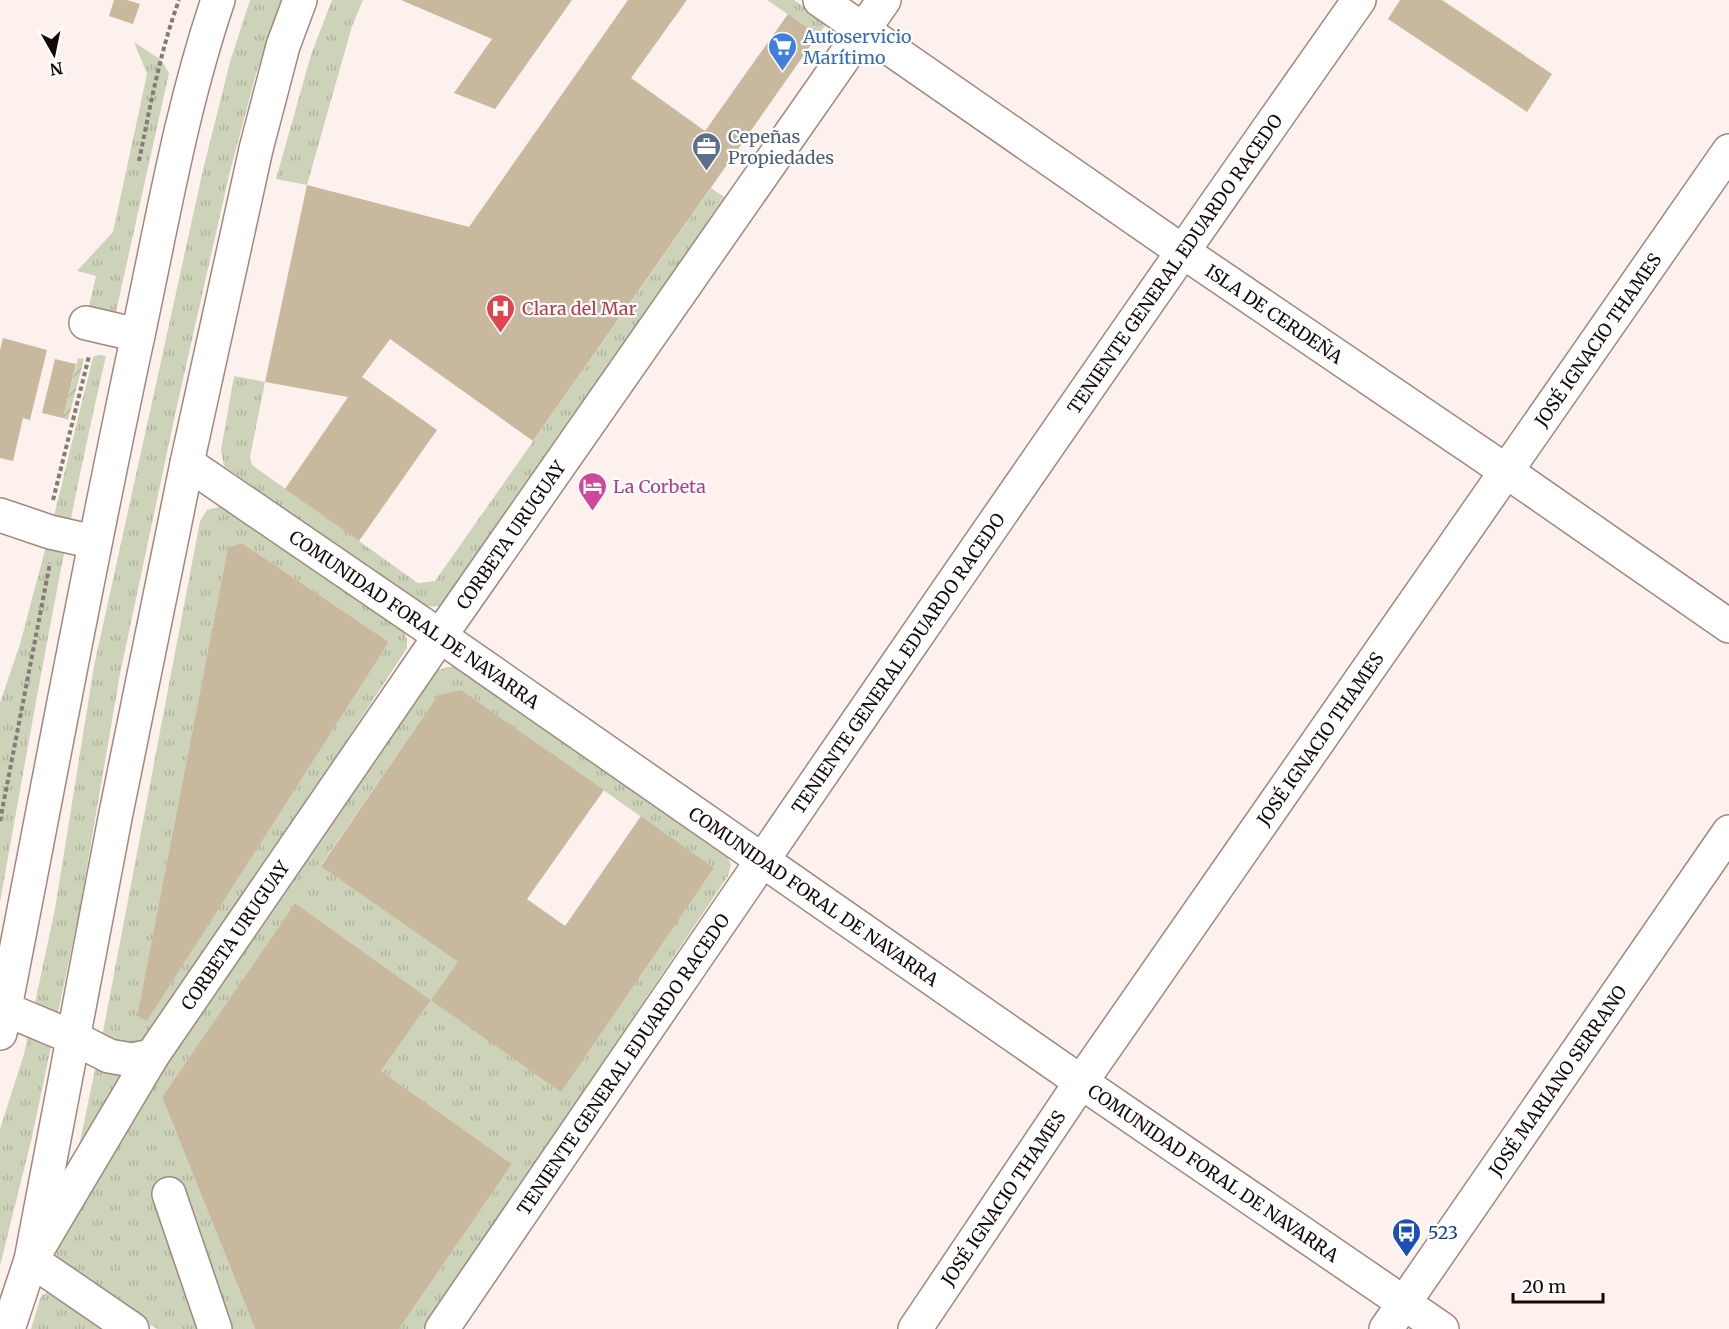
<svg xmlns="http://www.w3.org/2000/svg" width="1729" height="1329" font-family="Merriweather,serif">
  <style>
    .grass { fill: url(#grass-tufts); fill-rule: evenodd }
    .garden { fill: url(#garden-furrows) }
    .building { fill: #c8b89e }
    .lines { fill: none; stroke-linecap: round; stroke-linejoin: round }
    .minor-casing { stroke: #a1877e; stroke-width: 36 }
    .major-casing { stroke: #a1877e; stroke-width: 36 }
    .path { stroke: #847a76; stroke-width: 4; stroke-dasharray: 4.5 3; stroke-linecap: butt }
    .minor { stroke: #fff; stroke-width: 33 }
    .major { stroke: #fff; stroke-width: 33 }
    .labels { text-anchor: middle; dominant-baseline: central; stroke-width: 4.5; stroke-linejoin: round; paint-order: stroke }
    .shop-label { font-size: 18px; fill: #366cbe; stroke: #fff; text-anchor: start }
    .service-label { font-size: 18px; fill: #4e5e75; stroke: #fff; text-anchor: start }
    .street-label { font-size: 18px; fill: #130a07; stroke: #fff }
    .health-label { font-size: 18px; fill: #be3a42; stroke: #fff; text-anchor: start }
    .hotel-label { font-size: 18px; fill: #b23c85; stroke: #fff; text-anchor: start }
    .transit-label { font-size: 18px; fill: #164399; stroke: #fff; text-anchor: start }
  </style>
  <defs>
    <pattern id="grass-tufts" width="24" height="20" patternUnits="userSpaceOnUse" patternTransform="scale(1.5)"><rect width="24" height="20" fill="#ccd3b9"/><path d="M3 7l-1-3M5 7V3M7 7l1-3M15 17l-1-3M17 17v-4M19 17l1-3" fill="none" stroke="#aeb49e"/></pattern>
    <pattern id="garden-furrows" width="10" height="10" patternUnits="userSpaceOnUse" patternTransform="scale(1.5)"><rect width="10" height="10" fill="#ccd3b9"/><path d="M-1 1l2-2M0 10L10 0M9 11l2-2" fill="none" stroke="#aeb49e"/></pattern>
  </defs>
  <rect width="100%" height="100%" fill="#fdf1ed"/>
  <g class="grass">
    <path d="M250 0H281L256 74 229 175 175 415 120 674 79 913 32 1137 0 1266V1129L24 1054 55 909 94 666 203 170 230 62Z"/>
    <path d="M332 0H363L352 26 307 185 276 179 311 55Z"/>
    <path d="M767 0H794L827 23 818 35Z"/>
    <path d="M134 42 161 60 169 73 114 321 87 315 96 276 77 271 113 232 147 74Z"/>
    <path d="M711 188 730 201 445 604C431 609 423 606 410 599L224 466 221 450 234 376 265 382 250 457 252 465 418 583 435 581Z"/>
    <path d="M99 355 106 356C64 537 33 719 0 902V703L20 644 53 520 92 361 94 356Z"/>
    <path d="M219 507H224L403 630 407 639V648L149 1043 141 1049 102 1037 103 1032 200 521 207 510ZM242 543 389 642 147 1020 137 1016 228 547Z"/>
    <path d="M447 667H457L727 855 731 865 728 876 423 1329H399L512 1164 381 1071 431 1000 295 903 162 1097 255 1329H157L62 1266 57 1259 55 1249 88 1181 425 683 434 672ZM461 690 714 868 561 1091 458 962 321 865 438 695Z"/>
    <path d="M97 1060 126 1072 77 1156Z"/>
    <path d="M49 1292 107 1329H31L40 1299 42 1295Z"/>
  </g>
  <path class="garden" d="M78 358 84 359 68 420 63 418Z"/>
  <g class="building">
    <path d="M114 0H127L140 4 133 24 109 16Z"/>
    <path d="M401 0H572L495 109 454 93 492 39Z"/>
    <path d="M628 0H687L631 78 705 131 788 14 818 35 533 441 390 339 362 377 437 430 359 541 285 489 348 397 265 382 307 185 469 227Z"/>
    <path d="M1400 0H1442L1552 74 1527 112 1388 19Z"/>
    <path d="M3 338 47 350 30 420 23 418 13 461 0 458V350Z"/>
    <path d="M55 359 76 364 63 418 42 413Z"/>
    <path d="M242 543 389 642 147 1021 137 1016 228 547Z"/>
    <path d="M461 690 604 790 527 899 565 926 641 816 714 868 561 1092 431 1000 458 962 321 866 438 695Z"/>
    <path d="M295 903 431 1000 381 1071 512 1164 399 1329H255L162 1097Z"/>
  </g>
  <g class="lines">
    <defs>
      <g id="minor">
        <path id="s1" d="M820 0 1182 251 1506 471 1729 626"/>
        <path d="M86 323 138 335"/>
        <path id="s2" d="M187 463 440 636 1081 1082 1442 1329"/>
        <path d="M0 515 50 532 94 542"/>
        <path d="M5 1009 74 1038 109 1056 132 1060 152 1056"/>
        <path d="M169 1194 215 1329"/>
        <path id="s3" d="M132 1329 31 1260 152 1056 440 636 884 0"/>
        <path id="s4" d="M442 1329C745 885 1049 440 1359 0"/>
        <path id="s5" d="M915 1329 1081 1082 1729 151"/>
        <path id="s6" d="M1386 1329 1729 832"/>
      </g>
      <g id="major">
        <path d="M0 1033C46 800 88 567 138 335 162 223 181 109 218 0"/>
        <path d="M8 1329 31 1260 115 818 187 463 256 149 283 46 300 0"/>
      </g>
    </defs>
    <use href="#minor" class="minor-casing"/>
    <use href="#major" class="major-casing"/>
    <g class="path">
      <path d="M139 161C150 107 160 52 179 0"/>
      <path d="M53 500 89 356"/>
      <path d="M0 821 50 563"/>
    </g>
    <use href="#minor" class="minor"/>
    <use href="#major" class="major"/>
  </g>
  <defs>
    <symbol id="supermarket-pin" viewBox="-11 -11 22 30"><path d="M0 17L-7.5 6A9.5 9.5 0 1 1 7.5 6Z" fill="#3f7fe0" stroke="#fff"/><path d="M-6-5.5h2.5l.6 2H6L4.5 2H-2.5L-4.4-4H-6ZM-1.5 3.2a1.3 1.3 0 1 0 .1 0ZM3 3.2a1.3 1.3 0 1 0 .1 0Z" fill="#fff"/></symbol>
    <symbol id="office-pin" viewBox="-11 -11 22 30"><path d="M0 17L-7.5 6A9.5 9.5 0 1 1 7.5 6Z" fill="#5c6f8a" stroke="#fff"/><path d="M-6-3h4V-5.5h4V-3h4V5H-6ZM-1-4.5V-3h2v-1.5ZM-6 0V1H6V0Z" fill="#fff"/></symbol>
    <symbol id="hospital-pin" viewBox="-11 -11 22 30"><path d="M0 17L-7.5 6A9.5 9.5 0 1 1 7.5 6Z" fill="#e0444e" stroke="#fff"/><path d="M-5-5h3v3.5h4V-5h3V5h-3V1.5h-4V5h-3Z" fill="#fff"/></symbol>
    <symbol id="hotel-pin" viewBox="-11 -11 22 30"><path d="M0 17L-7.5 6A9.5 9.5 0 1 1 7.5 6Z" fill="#d1479c" stroke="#fff"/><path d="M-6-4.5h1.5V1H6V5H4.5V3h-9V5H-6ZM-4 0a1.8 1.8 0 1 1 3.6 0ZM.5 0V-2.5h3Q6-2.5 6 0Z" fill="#fff"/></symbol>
    <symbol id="bus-pin" viewBox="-11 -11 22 30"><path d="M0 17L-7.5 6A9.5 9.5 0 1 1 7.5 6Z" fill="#1a4fb4" stroke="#fff"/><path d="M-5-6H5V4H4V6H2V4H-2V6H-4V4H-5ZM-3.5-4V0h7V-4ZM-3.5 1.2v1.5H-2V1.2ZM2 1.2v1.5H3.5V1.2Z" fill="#fff"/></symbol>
  </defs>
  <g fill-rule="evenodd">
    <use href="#supermarket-pin" x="766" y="30" width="33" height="45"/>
    <use href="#office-pin" x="690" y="130" width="33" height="45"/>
    <use href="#hospital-pin" x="484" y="292" width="33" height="45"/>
    <use href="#hotel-pin" x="576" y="470" width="33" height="45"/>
    <use href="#bus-pin" x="1390" y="1216" width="33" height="45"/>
  </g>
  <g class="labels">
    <g class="shop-label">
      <text x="803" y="36">Autoservicio<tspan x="803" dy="21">Marítimo</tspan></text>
    </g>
    <g class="service-label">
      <text x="728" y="136">Cepeñas<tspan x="728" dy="21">Propiedades</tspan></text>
    </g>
    <g class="street-label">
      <text stroke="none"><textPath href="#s4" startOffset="1293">TENIENTE GENERAL EDUARDO RACEDO</textPath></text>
      <text stroke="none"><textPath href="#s1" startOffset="552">ISLA DE CERDEÑA</textPath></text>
      <text stroke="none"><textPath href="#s5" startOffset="1202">JOSÉ IGNACIO THAMES</textPath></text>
      <text stroke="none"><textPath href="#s3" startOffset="992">CORBETA URUGUAY</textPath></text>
      <text stroke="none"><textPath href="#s2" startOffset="276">COMUNIDAD FORAL DE NAVARRA</textPath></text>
      <text stroke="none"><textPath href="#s4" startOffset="807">TENIENTE GENERAL EDUARDO RACEDO</textPath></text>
      <text stroke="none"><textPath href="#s5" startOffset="716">JOSÉ IGNACIO THAMES</textPath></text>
      <text stroke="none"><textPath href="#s2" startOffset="762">COMUNIDAD FORAL DE NAVARRA</textPath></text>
      <text stroke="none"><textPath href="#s3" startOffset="506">CORBETA URUGUAY</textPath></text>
      <text stroke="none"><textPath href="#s4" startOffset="321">TENIENTE GENERAL EDUARDO RACEDO</textPath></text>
      <text stroke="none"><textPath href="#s6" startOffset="302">JOSÉ MARIANO SERRANO</textPath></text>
      <text stroke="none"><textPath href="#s2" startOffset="1248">COMUNIDAD FORAL DE NAVARRA</textPath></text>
      <text stroke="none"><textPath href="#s5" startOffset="158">JOSÉ IGNACIO THAMES</textPath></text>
    </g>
    <g class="health-label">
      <text x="522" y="308">Clara del Mar</text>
    </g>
    <g class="hotel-label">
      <text x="613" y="486">La Corbeta</text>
    </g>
    <g class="transit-label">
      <text x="1428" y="1232">523</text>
    </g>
  </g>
  <g transform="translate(54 54) rotate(171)" stroke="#ffffff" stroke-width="4.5" paint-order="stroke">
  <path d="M0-4.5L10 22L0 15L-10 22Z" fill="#130a07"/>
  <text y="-9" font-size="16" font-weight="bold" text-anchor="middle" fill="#130a07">N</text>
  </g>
  <path d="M1513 1293v9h90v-9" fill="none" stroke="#130a07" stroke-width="3"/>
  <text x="1522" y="1293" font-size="18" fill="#130a07" stroke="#ffffff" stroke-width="4.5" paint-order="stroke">20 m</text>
</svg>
